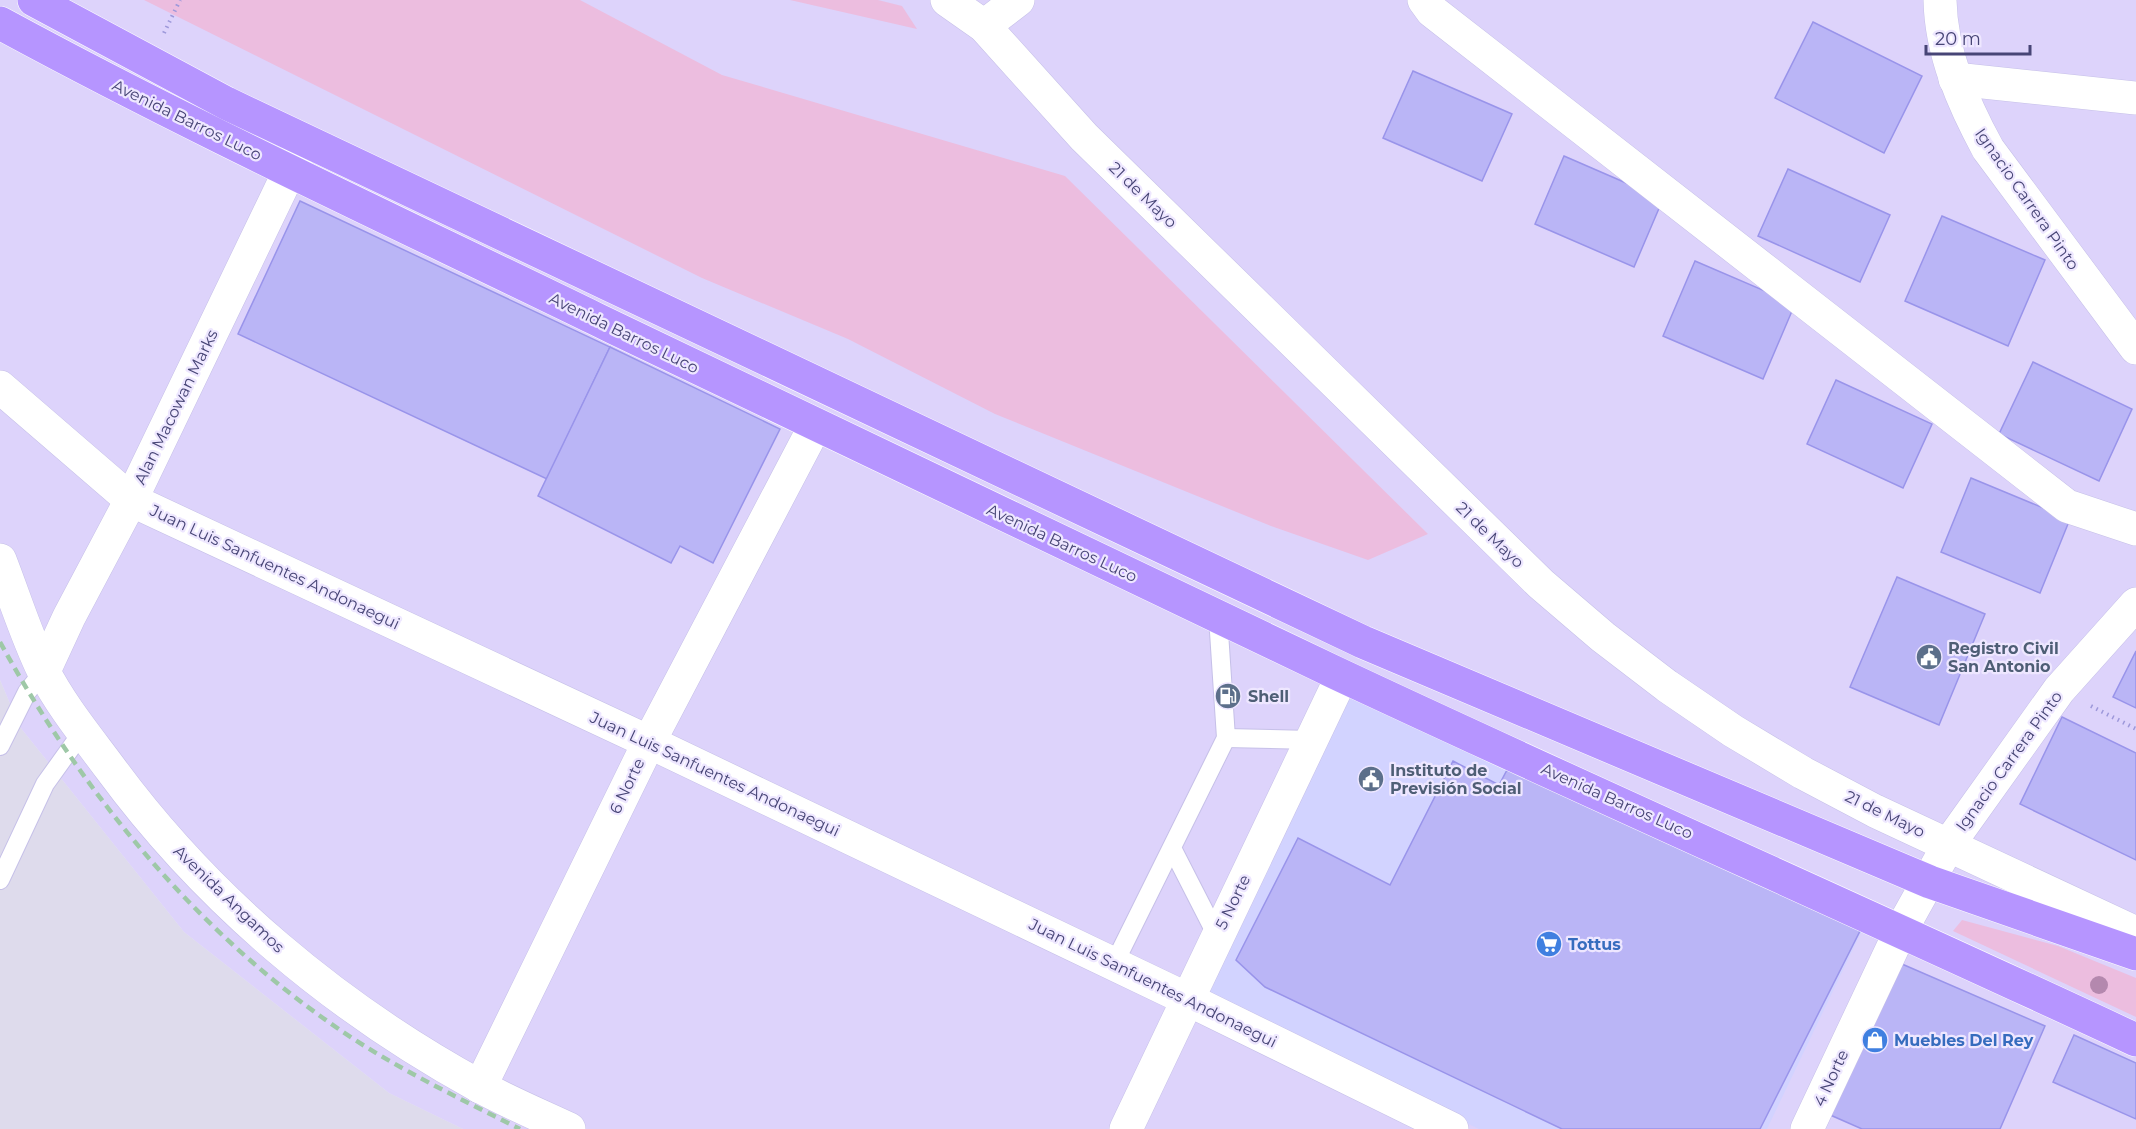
<svg xmlns="http://www.w3.org/2000/svg" width="2136" height="1129" font-family="Montserrat,sans-serif">
  <style>
    .residential { fill: #ddd3fb }
    .commercial { fill: #d2d3ff }
    .industrial { fill: #dedbec }
    .green { fill: #ecbddf }
    .building { fill: #bab5f6; stroke: #9994ea; stroke-width: 1.5 }
    .lines { fill: none; stroke-linecap: round; stroke-linejoin: round }
    .service-casing { stroke: #c6c0e8; stroke-width: 20 }
    .minor-casing { stroke: #c6c0e8; stroke-width: 34 }
    .tertiary-casing { stroke: #c6c0e8; stroke-width: 34 }
    .primary-casing { stroke: #fff; stroke-width: 34 }
    .path { stroke: #9d98da; stroke-width: 4; stroke-dasharray: 1.5 4.5; stroke-linecap: butt }
    .service { stroke: #fff; stroke-width: 18 }
    .minor { stroke: #fff; stroke-width: 33 }
    .tertiary { stroke: #fff; stroke-width: 33 }
    .primary { stroke: #b695ff; stroke-width: 33 }
    .rail { stroke: #9ec8a7; stroke-width: 4.5; stroke-dasharray: 9 6; stroke-linecap: butt }
    .tree { fill: #b488ae }
    .labels { text-anchor: middle; dominant-baseline: central; stroke-width: 4.5; stroke-linejoin: round; paint-order: stroke }
    .street-label { font-size: 16px; fill: #474576; stroke: #eee7ff }
    .service-label { font-size: 16px; font-weight: bold; fill: #4e5e75; stroke: #eee7ff; text-anchor: start }
    .shop-label { font-size: 16px; font-weight: bold; fill: #366cbe; stroke: #eee7ff; text-anchor: start }
  </style>
  <rect width="100%" height="100%" fill="#e8dffe"/>
  <path class="residential" d="M0 0H2136V1129H463L389 1093 184 932 20 727 0 680Z"/>
  <path class="commercial" d="M1351 695 1866 922 1767 1129H1479L1204 997Z"/>
  <path class="industrial" d="M0 680 20 727 184 932 389 1093 463 1129H0Z"/>
  <g class="green">
    <path d="M144 0H580L722 75 1065 176 1428 534 1368 560 1271 526 995 414 848 339 702 278Z"/>
    <path d="M790 0H878L902 6 917 29Z"/>
    <path d="M1962 920 2058 946 2136 978V1017L1953 931Z"/>
  </g>
  <g class="building">
    <path d="M1813 22 1922 76 1884 153 1775 98Z"/>
    <path d="M1413 71 1512 114 1482 181 1383 138Z"/>
    <path d="M1564 156 1663 199 1634 267 1535 224Z"/>
    <path d="M1788 169 1890 215 1860 282 1758 236Z"/>
    <path d="M300 201 610 347 547 479 238 334Z"/>
    <path d="M1942 216 2045 260 2008 346 1905 301Z"/>
    <path d="M1695 261 1795 304 1763 379 1663 336Z"/>
    <path d="M610 347 780 429 713 563 680 546 671 563 538 496Z"/>
    <path d="M2033 362 2132 409 2099 481 1999 434Z"/>
    <path d="M1836 380 1932 424 1903 488 1807 444Z"/>
    <path d="M1971 478 2070 519 2040 593 1941 552Z"/>
    <path d="M1897 577 1985 614 1939 725 1850 687Z"/>
    <path d="M2136 651V708L2113 697Z"/>
    <path d="M2062 717 2136 753V860L2020 804Z"/>
    <path d="M1453 761 1499 785 1507 770 1861 929 1760 1129H1562L1265 987 1236 960 1298 838 1390 885Z"/>
    <path d="M1895 961 2045 1026 2000 1129H1862L1828 1114Z"/>
    <path d="M2074 1035 2136 1063V1119L2053 1082Z"/>
  </g>
  <g class="lines">
    <defs>
      <g id="service">
        <path d="M1226 738 1312 740"/>
        <path d="M0 746 27 692 44 671"/>
        <path d="M1172 848 1217 936"/>
        <path d="M0 880 45 784 83 731"/>
        <path d="M1114 964 1226 738 1218 617"/>
      </g>
      <g id="minor">
        <path d="M1424 0 1432 11 2067 506 2136 529"/>
        <path d="M1940 0C1941 53 1963 103 1988 149L2136 348"/>
        <path d="M1955 79 2136 98"/>
        <path d="M0 387 131 500 649 742 1187 999 1452 1129"/>
        <path d="M44 671 69 617 131 500 302 145"/>
        <path d="M480 1087 649 742 815 426"/>
        <path d="M1126 1129 1342 676"/>
        <path d="M1807 1129 1901 930 1949 844 2059 690 2136 604"/>
      </g>
      <g id="tertiary">
        <path d="M947 0 984 26 1084 137 1541 584 1603 637 1667 686 1733 731 1803 773 1875 811 2136 933"/>
        <path d="M984 26 1018 0"/>
        <path d="M0 560C14 596 26 635 43 670 60 704 87 737 110 768 207 900 335 1007 479 1086 508 1102 539 1115 569 1129"/>
      </g>
      <g id="primary">
        <path d="M34 0 226 103 1363 642 1930 882 2136 954"/>
        <path d="M0 23C195 129 397 222 596 319 842 439 1089 557 1336 673 1602 798 1871 916 2136 1040"/>
      </g>
    </defs>
    <use href="#service" class="service-casing"/>
    <use href="#minor" class="minor-casing"/>
    <use href="#tertiary" class="tertiary-casing"/>
    <use href="#primary" class="primary-casing"/>
    <g class="path">
      <path d="M164 33 180 0"/>
      <path d="M2091 706 2136 729"/>
    </g>
    <use href="#service" class="service"/>
    <use href="#minor" class="minor"/>
    <use href="#tertiary" class="tertiary"/>
    <use href="#primary" class="primary"/>
    <path class="rail" d="M0 642C86 799 202 939 352 1038 406 1073 463 1100 520 1129"/>
  </g>
  <circle class="tree" cx="2099" cy="985" r="9"/>
  <defs>
    <symbol id="civic-disc" viewBox="-11 -11 22 22"><circle r="9.5" fill="#5c6f8a" stroke="#eee7ff"/><path d="M-.6-6.5H3V-4.5H.6V-3L4-1V1h2V6H-6V1h2V-1L-.6-3ZM-1.2 2.5V6h2.4V2.5Z" fill="#fff"/></symbol>
    <symbol id="fuel-disc" viewBox="-11 -11 22 22"><circle r="9.5" fill="#5c6f8a" stroke="#eee7ff"/><path d="M-5.5-6h7V0h2V4h1.3V-2.5L3-4.5l.8-.8L6-3V5H2.5V1h-1V6h-7ZM-4.2-4.7v3.2H.2V-4.7Z" fill="#fff"/></symbol>
    <symbol id="supermarket-disc" viewBox="-11 -11 22 22"><circle r="9.5" fill="#3f7fe0" stroke="#eee7ff"/><path d="M-6-5.5h2.5l.6 2H6L4.5 2H-2.5L-4.4-4H-6ZM-1.5 3.2a1.3 1.3 0 1 0 .1 0ZM3 3.2a1.3 1.3 0 1 0 .1 0Z" fill="#fff"/></symbol>
    <symbol id="shop-disc" viewBox="-11 -11 22 22"><circle r="9.5" fill="#3f7fe0" stroke="#eee7ff"/><path d="M-5-2.5h2.3a2.7 3.5 0 0 1 5.4 0H5L5.5 6h-11ZM-1.5-2.5h3a1.5 2.3 0 0 0-3 0Z" fill="#fff"/></symbol>
  </defs>
  <g fill-rule="evenodd">
    <use href="#civic-disc" x="1914" y="642" width="30" height="30"/>
    <use href="#fuel-disc" x="1213" y="681" width="30" height="30"/>
    <use href="#civic-disc" x="1356" y="764" width="30" height="30"/>
    <use href="#supermarket-disc" x="1534" y="929" width="30" height="30"/>
    <use href="#shop-disc" x="1860" y="1025" width="30" height="30"/>
  </g>
  <g class="labels">
    <g class="street-label">
      <text transform="translate(187 120) rotate(26)">Avenida Barros Luco</text>
      <text transform="translate(1143 195) rotate(44)">21 de Mayo</text>
      <text transform="translate(2027 199) rotate(55)">Ignacio Carrera Pinto</text>
      <text transform="translate(624 333) rotate(26)">Avenida Barros Luco</text>
      <text transform="translate(176 407) rotate(-64)">Alan Macowan Marks</text>
      <text transform="translate(1490 535) rotate(44)">21 de Mayo</text>
      <text transform="translate(1062 543) rotate(25)">Avenida Barros Luco</text>
      <text transform="translate(275 567) rotate(25)">Juan Luis Sanfuentes Andonaegui</text>
      <text transform="translate(2009 761) rotate(-54)">Ignacio Carrera Pinto</text>
      <text transform="translate(715 774) rotate(25)">Juan Luis Sanfuentes Andonaegui</text>
      <text transform="translate(627 786) rotate(-64)">6 Norte</text>
      <text transform="translate(1617 801) rotate(24)">Avenida Barros Luco</text>
      <text transform="translate(1885 814) rotate(26)">21 de Mayo</text>
      <text transform="translate(229 899) rotate(44)">Avenida Angamos</text>
      <text transform="translate(1233 902) rotate(-64)">5 Norte</text>
      <text transform="translate(1153 983) rotate(26)">Juan Luis Sanfuentes Andonaegui</text>
      <text transform="translate(1831 1078) rotate(-65)">4 Norte</text>
    </g>
    <g class="service-label">
      <text x="1948" y="648">Registro Civil<tspan x="1948" dy="18">San Antonio</tspan></text>
      <text x="1248" y="696">Shell</text>
      <text x="1390" y="770">Instituto de<tspan x="1390" dy="18">Previsión Social</tspan></text>
    </g>
    <g class="shop-label">
      <text x="1568" y="944">Tottus</text>
      <text x="1894" y="1040">Muebles Del Rey</text>
    </g>
  </g>
  <path d="M1926 45v9h104v-9" fill="none" stroke="#474576" stroke-width="3"/>
  <text x="1935" y="45" font-size="18" fill="#474576" stroke="#eee7ff" stroke-width="4.5" paint-order="stroke">20 m</text>
</svg>
